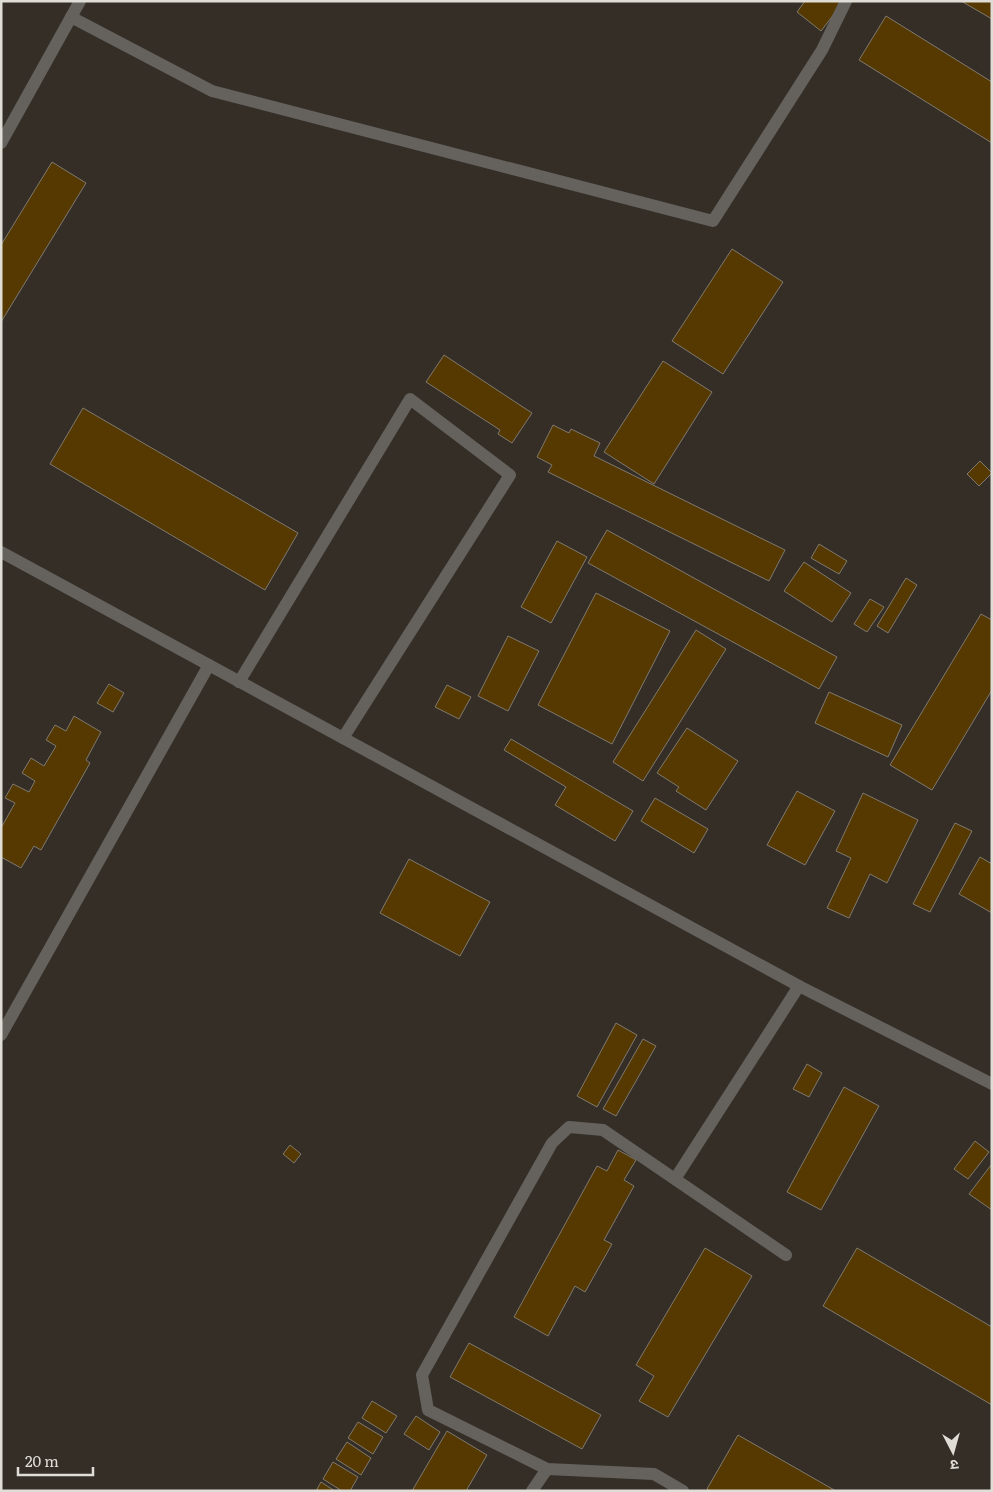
<svg xmlns="http://www.w3.org/2000/svg" width="993" height="1492" font-family="Literata,'Noto Sans Devanagari',serif">
  <style>
    .building { fill: #553900; stroke: #7f796f }
    .lines { fill: none; stroke-linecap: round; stroke-linejoin: round }
    .street { stroke: #65625e; stroke-width: 12 }
  </style>
  <rect width="100%" height="100%" fill="#342e26"/>
  <g class="building">
    <path d="M805 1H844L821 31 797 12Z"/>
    <path d="M961 1H992V19Z"/>
    <path d="M886 16 992 82V143L859 60Z"/>
    <path d="M52 162 86 183 1 322V245Z"/>
    <path d="M732 249 783 282 723 374 672 341Z"/>
    <path d="M444 355 532 413 512 443 498 434 500 430 426 382Z"/>
    <path d="M663 361 712 392 654 484 604 452Z"/>
    <path d="M83 408 298 533 265 590 50 464Z"/>
    <path d="M553 425 569 433 571 429 600 443 594 456 785 550 769 581 548 472 552 465 537 457Z"/>
    <path d="M980 461 992 473 979 486 967 474Z"/>
    <path d="M607 530 837 657 819 689 588 563Z"/>
    <path d="M557 541 587 557 551 623 521 607Z"/>
    <path d="M819 544 847 561 839 574 811 558Z"/>
    <path d="M804 562 851 593 832 622 784 591Z"/>
    <path d="M906 578 917 585 888 633 877 626Z"/>
    <path d="M596 593 670 631 612 744 538 705Z"/>
    <path d="M870 599 884 607 867 632 854 624Z"/>
    <path d="M981 614 992 620V690L932 790 890 765Z"/>
    <path d="M696 630 726 649 643 781 613 762Z"/>
    <path d="M508 636 539 651 508 711 478 696Z"/>
    <path d="M109 684 124 693 113 712 97 703Z"/>
    <path d="M447 685 471 697 459 719 435 707Z"/>
    <path d="M829 692 902 725 888 757 815 723Z"/>
    <path d="M74 716 101 732 86 760 90 763 41 850 34 846 21 868 1 857V828L15 803 5 798 13 784 29 792 35 781 22 773 31 758 44 766 56 746 46 740 55 725 66 731Z"/>
    <path d="M687 728 738 761 706 810 676 791 679 787 657 773Z"/>
    <path d="M511 739 633 811 615 841 555 805 566 787 504 750Z"/>
    <path d="M797 791 835 811 805 865 767 845Z"/>
    <path d="M863 793 918 820 887 883 870 874 849 918 827 908 851 858 836 851Z"/>
    <path d="M655 798 708 829 694 853 641 821Z"/>
    <path d="M955 823 972 831 930 912 913 904Z"/>
    <path d="M980 857 992 864V913L959 894Z"/>
    <path d="M409 859 490 902 460 956 380 913Z"/>
    <path d="M616 1023 637 1035 597 1107 577 1096Z"/>
    <path d="M643 1039 656 1046 616 1116 603 1109Z"/>
    <path d="M807 1064 822 1073 809 1097 793 1089Z"/>
    <path d="M844 1087 879 1106 821 1210 787 1192Z"/>
    <path d="M975 1141 989 1152 968 1179 954 1169Z"/>
    <path d="M290 1145 301 1154 294 1163 283 1154Z"/>
    <path d="M618 1150 636 1160 624 1180 634 1186 604 1240 612 1244 585 1292 575 1286 548 1336 514 1317 597 1166 607 1171Z"/>
    <path d="M991 1165 992 1166V1210L969 1194Z"/>
    <path d="M705 1248 752 1276 668 1417 639 1401 654 1376 636 1365Z"/>
    <path d="M857 1248 992 1327V1405L823 1306Z"/>
    <path d="M469 1343 601 1415 582 1449 450 1377Z"/>
    <path d="M372 1401 397 1416 386 1433 362 1418Z"/>
    <path d="M416 1416 440 1432 429 1450 404 1434Z"/>
    <path d="M358 1422 383 1437 373 1454 348 1438Z"/>
    <path d="M447 1431 487 1455 466 1491H412Z"/>
    <path d="M738 1435 836 1491H710L707 1489Z"/>
    <path d="M347 1442 371 1458 361 1475 336 1459Z"/>
    <path d="M333 1462 358 1477 350 1491H342L323 1479Z"/>
    <path d="M321 1482 335 1491H316Z"/>
  </g>
  <g class="lines">
    <g class="street">
      <path d="M71 17 212 91 713 221 822 50 846 1"/>
      <path d="M1 143 80 1"/>
      <path d="M1 552 799 986 992 1084"/>
      <path d="M239 682 410 399 510 475 343 738"/>
      <path d="M1 1035 209 665"/>
      <path d="M675 1179 799 986"/>
      <path d="M532 1491 547 1469"/>
      <path d="M683 1491 654 1474 547 1469 428 1410 422 1375 552 1143 569 1127 603 1130 786 1255"/>
    </g>
  </g>
  <rect width="993" height="1492" fill="none" stroke="#e0ddd7" stroke-width="5"/>
  <g transform="translate(953 1452) rotate(174)" stroke="#342e26" stroke-width="4" paint-order="stroke">
  <path d="M0-4L9 19L0 12L-9 19Z" fill="#e0ddd7"/>
  <text y="-8" font-size="14" font-weight="bold" text-anchor="middle" fill="#e0ddd7">उ</text>
  </g>
  <path d="M18 1467v8h75v-8" fill="none" stroke="#e0ddd7" stroke-width="2.5"/>
  <text x="25" y="1467" font-size="15" fill="#e0ddd7" stroke="#342e26" stroke-width="4" paint-order="stroke">20 m</text>
</svg>
